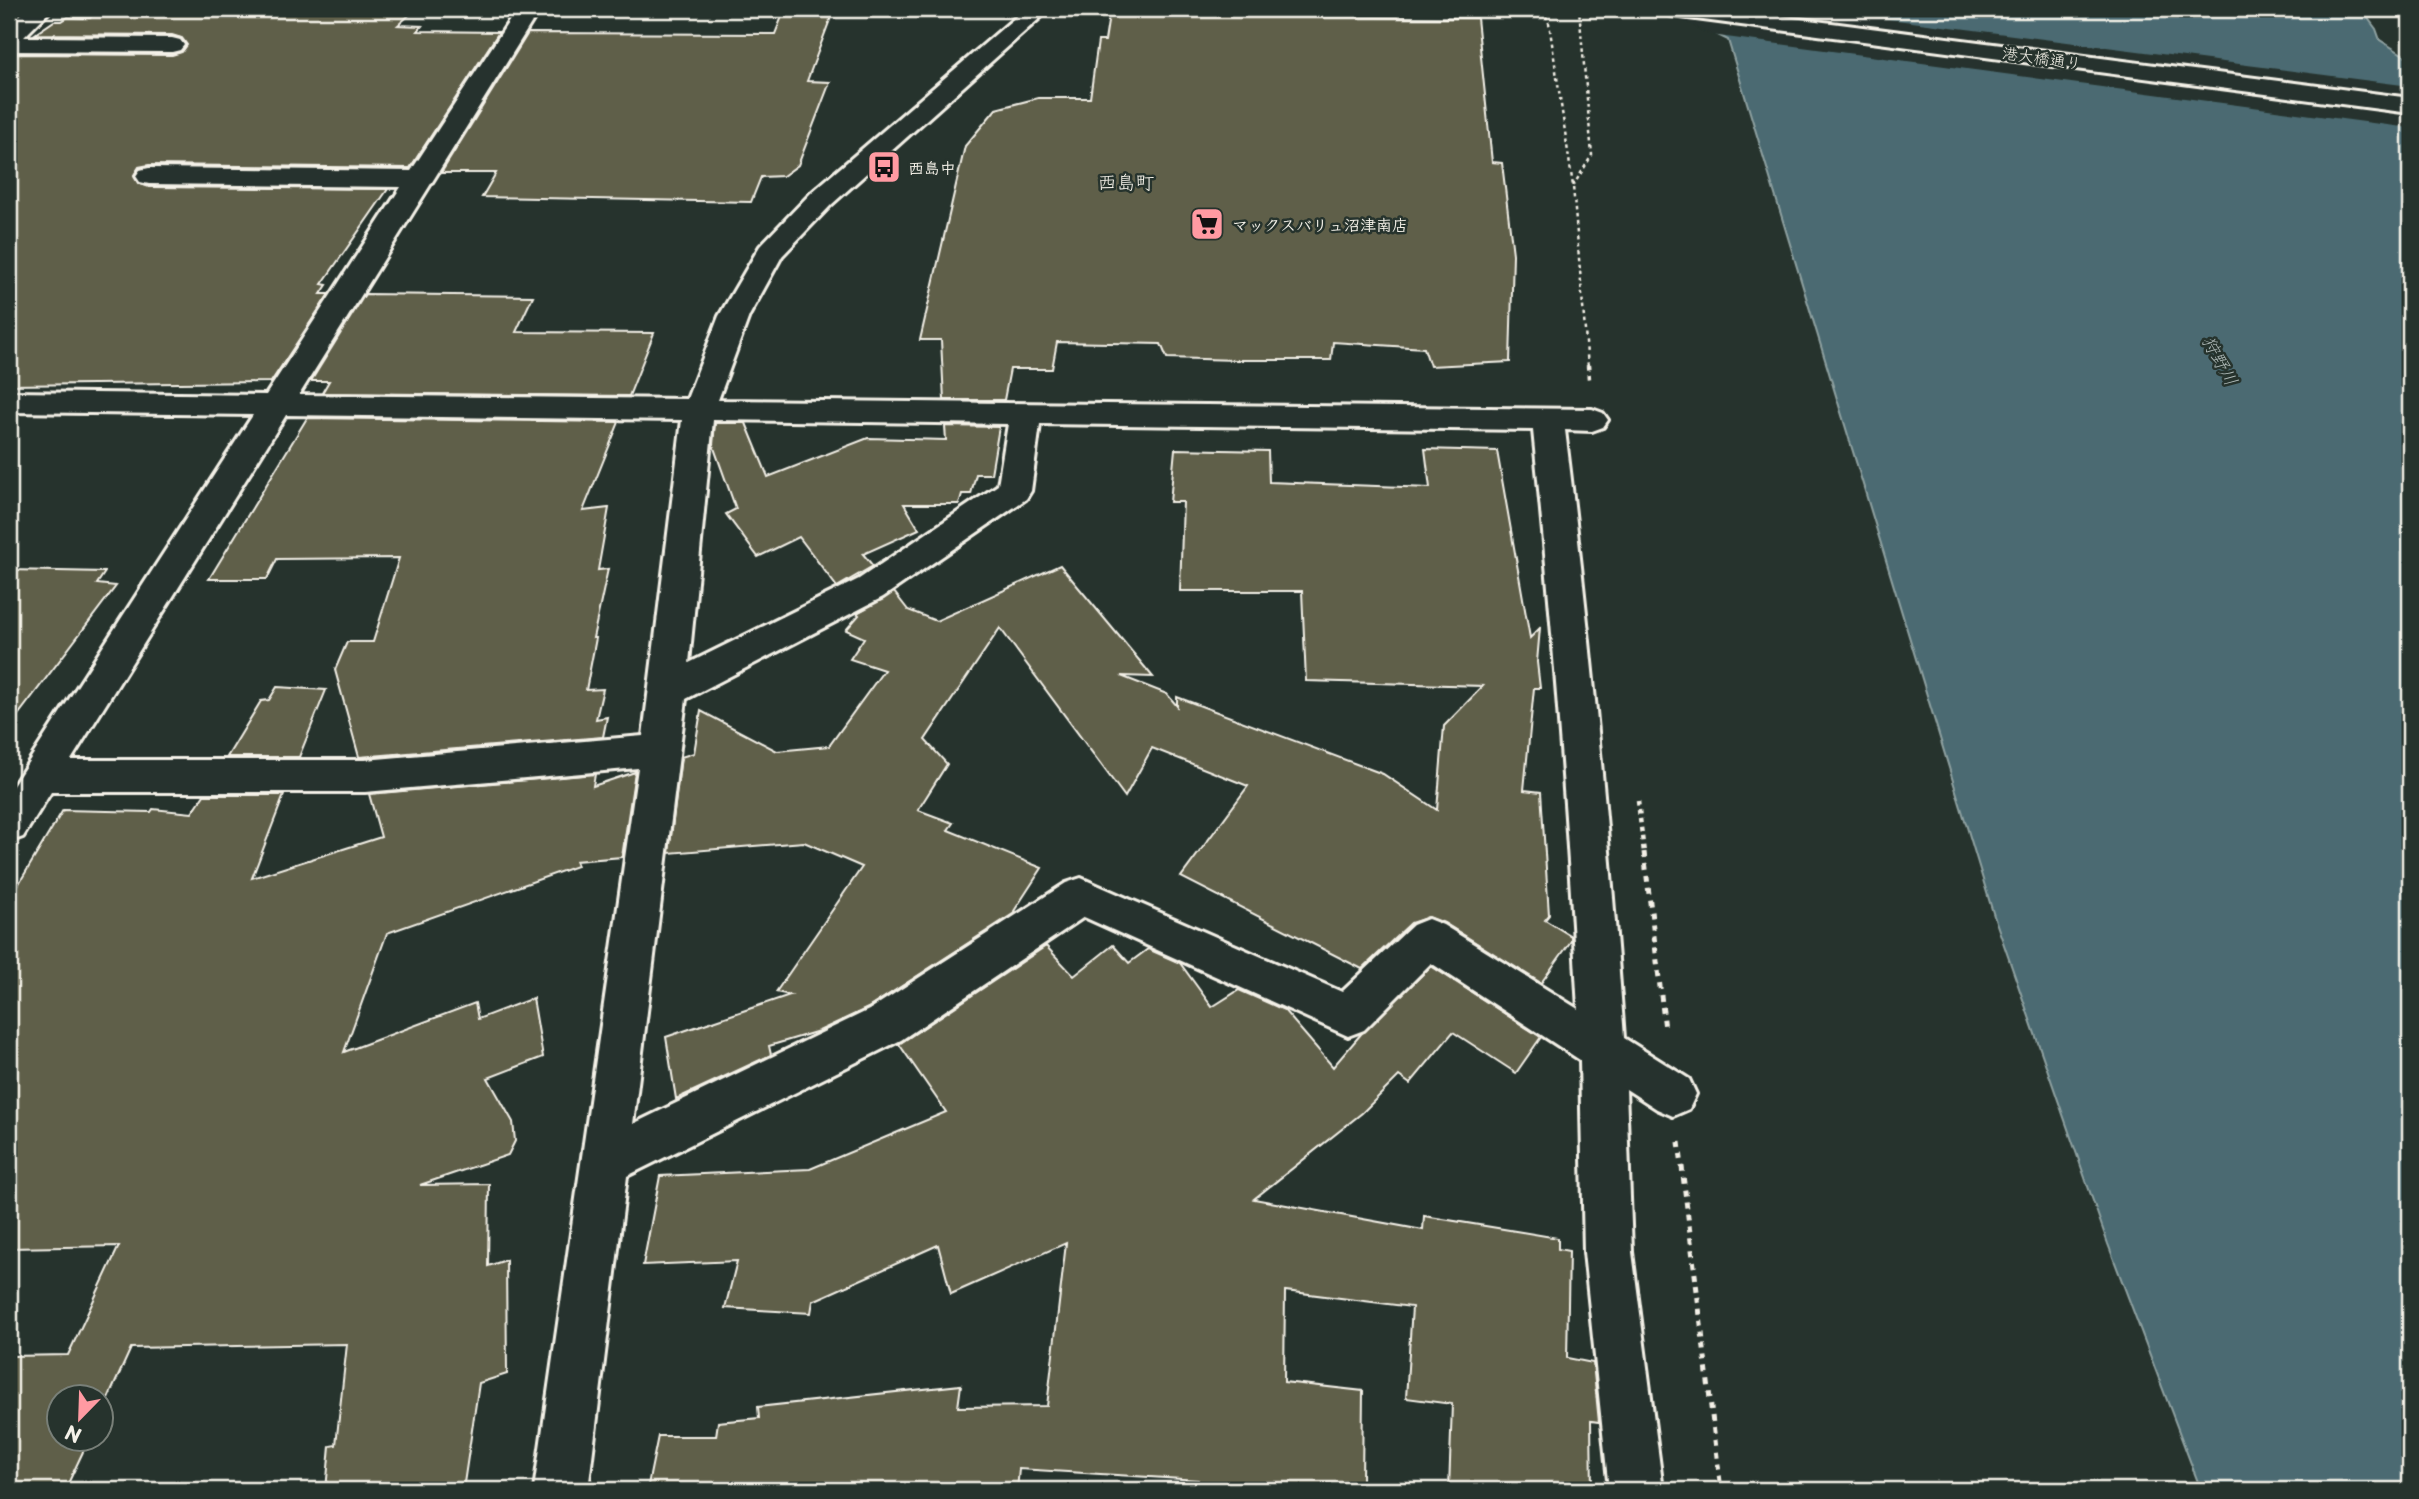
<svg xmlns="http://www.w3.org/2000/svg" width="2419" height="1499" font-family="'Playpen Sans','Klee One',sans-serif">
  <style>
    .water { fill: #4b6b72; stroke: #8fa1a1; stroke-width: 2 }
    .pier { fill: #26332d }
    .building { fill: #5f5e4a; stroke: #f4f1e8; stroke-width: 2 }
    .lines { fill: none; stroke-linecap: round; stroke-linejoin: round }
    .minor-casing { stroke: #f4f1e8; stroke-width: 6 }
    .path-far2 { stroke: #f4f1e8; stroke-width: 2.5; stroke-dasharray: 3.5 3.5; stroke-linecap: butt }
    .path-far1 { stroke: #f4f1e8; stroke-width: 4.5; stroke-dasharray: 4.5 4.5; stroke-linecap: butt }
    .path { stroke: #f4f1e8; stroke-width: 5; stroke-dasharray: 6 6; stroke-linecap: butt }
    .minor { fill: #26332d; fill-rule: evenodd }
    .labels { text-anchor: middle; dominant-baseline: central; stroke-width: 5; stroke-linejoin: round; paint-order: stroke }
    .far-street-label { font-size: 16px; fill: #f4f1e8; stroke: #26332d }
    .far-poi-label { font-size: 16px; font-weight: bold; fill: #f4f1e8; stroke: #26332d; text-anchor: start }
    .far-water-label { font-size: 18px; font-style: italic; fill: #b0bbb9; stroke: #26332d }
    .far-quarter-label { font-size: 19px; fill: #f4f1e8; stroke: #26332d }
  </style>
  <rect width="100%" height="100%" fill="#26332d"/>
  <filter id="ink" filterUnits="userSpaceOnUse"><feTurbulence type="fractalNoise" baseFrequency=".0143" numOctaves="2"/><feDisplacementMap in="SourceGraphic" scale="14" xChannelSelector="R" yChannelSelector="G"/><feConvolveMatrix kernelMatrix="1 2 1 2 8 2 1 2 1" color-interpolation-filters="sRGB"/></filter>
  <g filter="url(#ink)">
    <path class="water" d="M1665 9H2361L2376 29 2380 40 2410 59V1490H2201L2108 1244 1994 916 1728 40Z"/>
    <path class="pier" d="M1661 9H1811L2410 86V128L1711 35Z"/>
    <g class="building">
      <path d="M99 9H416L398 25 422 26 418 31 499 32 410 168 149 165 139 167 134 175 138 183 149 187 388 189 322 284 327 285 321 294H329L271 382 9 385V59L14 54 172 55 182 52 187 45 182 38 172 35 35 34 54 21H62L68 17 90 18Z"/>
      <path d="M785 9H834L807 81 830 82 798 165 783 176 761 177 751 202 482 197 496 173H441L528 33 775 34Z"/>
      <path d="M1110 9H1273V16L1477 18 1492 162 1502 163 1513 254 1510 362 1430 366 1424 348 1333 342 1331 360H1237L1167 358 1161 344 1057 342 1052 369H1010L1004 400H944L941 340H920L965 146 996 109 1038 98H1090L1098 41H1105Z"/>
      <path d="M365 294 533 296 516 332 654 333 629 396 322 393 329 381H311Z"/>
      <path d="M307 418 619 422 583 511 609 508 598 570 608 569 593 638H596L586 690 603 689 596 719 607 717 603 737 359 757 335 670 347 642H373L399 558 277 559 267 579H209Z"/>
      <path d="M715 423H746L768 477 868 438 946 440 945 426 999 427 991 474H976L971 494H962L959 504H904L919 529 863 554 873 566 837 587 799 537 758 557 726 514 736 509 713 445Z"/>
      <path d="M1175 449 1268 451 1269 482 1430 488 1425 449 1497 451 1530 638 1540 628 1537 662 1540 688H1534L1524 790 1541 792 1549 915 1545 920 1571 936V941L1541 983 1444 923 1429 917 1411 923 1362 969 1181 877 1248 786 1152 748 1125 797 1000 628 925 740 947 764 918 810 953 823 948 830 1042 868 1014 911 1016 912 868 1008 819 1031 769 1046 771 1055 676 1099 666 1037 790 995 776 992 862 867 804 842 669 853 681 757 694 753 701 711 777 751 829 746 884 670 850 659 864 638 846 630 859 615 857 613 894 592 908 610 936 621 1060 565 1153 677 1121 676 1167 694 1177 706V697L1383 774 1437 810 1444 726 1483 686 1306 681 1302 591H1180L1183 502H1170Z"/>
      <path d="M9 570 105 572 97 584 116 586 9 727Z"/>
      <path d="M277 687 326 690 299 757H227L261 701 269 700Z"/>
      <path d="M635 772 622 857 575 861 577 866 387 933 344 1052 475 1003 478 1019 533 998 543 1057 488 1078 513 1122 515 1141 508 1155 420 1185 489 1184 488 1266 506 1260 507 1374 479 1383 463 1490H326L330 1446 336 1445 347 1344 131 1348 102 1412V1397H60V1439H89L65 1490H9V1356L68 1355 119 1246 9 1248V900L63 810 151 812 153 809 192 813 204 795H284L252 878 381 837 369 794 595 774 593 786Z"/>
      <path d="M1113 945 1129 963 1148 949 1180 963 1212 1007 1239 990 1284 1010 1333 1067 1361 1034 1431 966 1541 1037 1516 1073 1453 1032 1410 1084 1399 1076 1362 1113 1254 1199 1423 1230 1424 1216 1558 1238V1249L1569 1251 1567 1358 1593 1363 1599 1422 1591 1421 1592 1490H1449L1452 1404 1406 1398 1412 1307 1285 1291 1284 1382 1363 1391 1362 1482 1346 1484 1345 1490H1240L1198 1486V1480L1019 1469 1017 1490H647L658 1436H716L718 1422 759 1418 758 1407 961 1385 958 1407 1047 1406 1066 1243 951 1294 938 1245 813 1301 811 1313 725 1308 737 1261 643 1265 660 1176 810 1169 946 1112 899 1044 1046 946 1074 976Z"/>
    </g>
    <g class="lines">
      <defs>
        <g id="minor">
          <path d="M27 9H52L24 37 172 38 180 40 184 45 180 50 172 52 9 51V25Z"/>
          <path d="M517 9H540L299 395 687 399 719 316 760 246 811 193 1025 9H1050L831 205 782 256 749 316 718 400 1592 409 1603 413 1608 420 1603 427 1592 431 1565 430C1590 632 1609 834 1624 1038L1689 1079 1696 1094 1689 1109 1673 1116 1657 1109 1626 1089 1632 1252 1663 1490H1609L1584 1252 1580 1060 1431 963 1364 1030 1348 1036 1084 917 901 1040 627 1176 588 1490H534L638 768 365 792H51L23 837 9 842V792L253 415 9 412V392L266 395 401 187 149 184 140 182 136 176 140 170 149 168 411 171ZM286 415 682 420 643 736 365 760H71ZM713 420 1008 424 998 485 859 579 689 663ZM1040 424 1533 430C1553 623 1567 815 1578 1009L1443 925 1428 919 1413 925 1342 992 1081 878 1066 883 869 1010 633 1124 686 699 883 597 1026 499 1031 491Z"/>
          <path d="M1661 9H1724L2410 98V113L1673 16 1665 14Z"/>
        </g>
      </defs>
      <use href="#minor" class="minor-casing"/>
      <g class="path-far2">
        <path d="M1543 9 1549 23 1573 186 1588 367"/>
        <path d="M1573 186 1592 155 1579 9"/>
      </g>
      <g class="path-far1">
        <path d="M1588 365 1589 379"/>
        <path d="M1638 801 1644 853"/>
      </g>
      <g class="path">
        <path d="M1644 852 1665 1029"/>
        <path d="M1679 1142 1721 1490"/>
      </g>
      <use href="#minor" class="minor"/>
    </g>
  </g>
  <defs>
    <symbol id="bus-square" viewBox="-11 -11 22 22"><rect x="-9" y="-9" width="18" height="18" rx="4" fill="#ff9aa2" stroke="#26332d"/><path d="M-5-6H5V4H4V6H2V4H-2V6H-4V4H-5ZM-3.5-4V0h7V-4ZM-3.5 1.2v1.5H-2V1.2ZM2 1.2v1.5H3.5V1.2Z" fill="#111"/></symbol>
    <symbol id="supermarket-square" viewBox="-11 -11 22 22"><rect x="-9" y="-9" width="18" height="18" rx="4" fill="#ff9aa2" stroke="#26332d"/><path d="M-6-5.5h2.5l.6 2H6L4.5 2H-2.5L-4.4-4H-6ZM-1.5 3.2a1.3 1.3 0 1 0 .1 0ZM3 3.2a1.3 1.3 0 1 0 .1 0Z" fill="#111"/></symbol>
  </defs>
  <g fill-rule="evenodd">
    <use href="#bus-square" x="865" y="148" width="38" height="38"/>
    <use href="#supermarket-square" x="1188" y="205" width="38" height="38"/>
  </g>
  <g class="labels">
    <g class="far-street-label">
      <text transform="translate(2042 57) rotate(8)">港大橋通り</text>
    </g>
    <g class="far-poi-label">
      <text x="908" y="167">西島中</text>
      <text x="1232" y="224">マックスバリュ沼津南店</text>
    </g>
    <g class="far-water-label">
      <text transform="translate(2221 360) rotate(61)">狩野川</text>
    </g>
    <g class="far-quarter-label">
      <text x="1126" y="181">西島町</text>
    </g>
  </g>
  <rect width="2419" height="1499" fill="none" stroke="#26332d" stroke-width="35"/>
  <rect x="18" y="18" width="2384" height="1464" fill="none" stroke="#f4f1e8" stroke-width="2.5" filter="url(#ink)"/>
  <g transform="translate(80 1418) rotate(203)"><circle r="33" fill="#26332d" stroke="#787f78" stroke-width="2"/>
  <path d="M0-5L12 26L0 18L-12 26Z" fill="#ff9aa2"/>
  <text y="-10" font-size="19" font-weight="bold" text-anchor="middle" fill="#f4f1e8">N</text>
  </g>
</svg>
